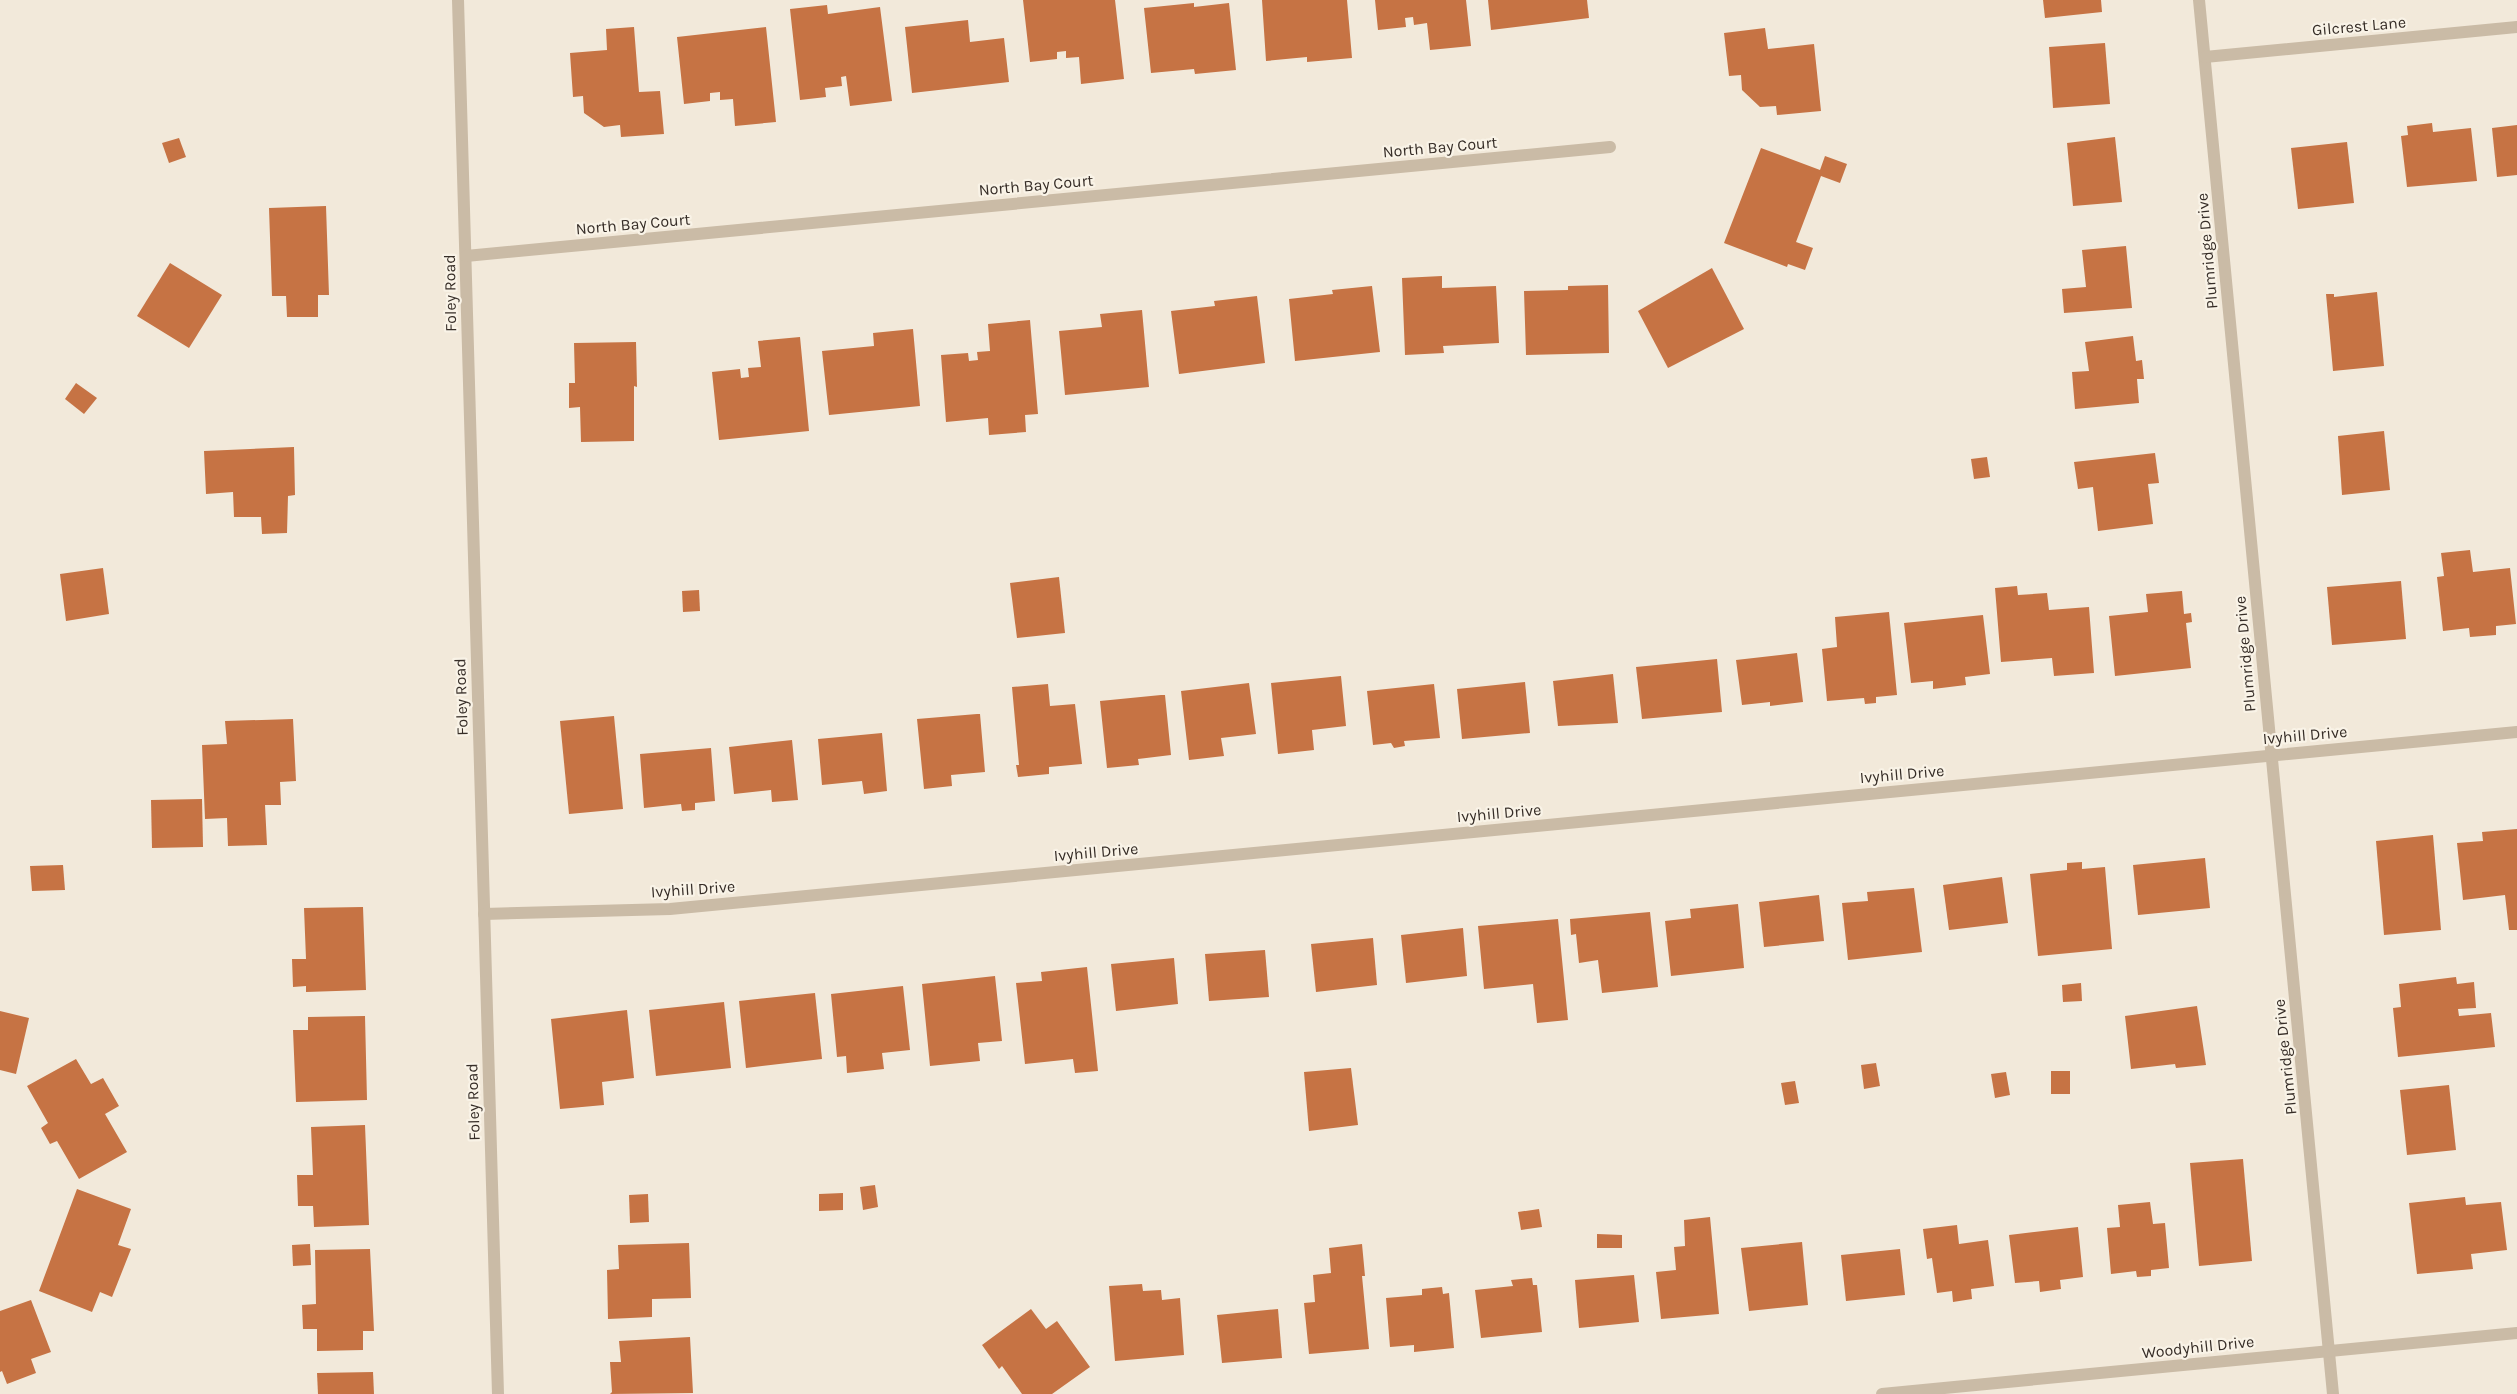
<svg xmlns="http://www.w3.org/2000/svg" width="2517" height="1394" font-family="Karla,sans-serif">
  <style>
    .building { fill: #c67344 }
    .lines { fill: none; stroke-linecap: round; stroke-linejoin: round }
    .minor { stroke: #cabba6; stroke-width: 12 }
    .labels { text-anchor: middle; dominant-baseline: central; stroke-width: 4.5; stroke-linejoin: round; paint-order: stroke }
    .street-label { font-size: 16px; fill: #362d27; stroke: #f9f3e7 }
  </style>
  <rect width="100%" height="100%" fill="#f2e9da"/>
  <g class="building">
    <path d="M1023 0H1115L1124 79 1081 84 1079 57 1066 58V51L1057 52V59L1030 62Z"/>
    <path d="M1262 0H1347L1352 58 1307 62V57L1266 61Z"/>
    <path d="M1375 0H1466L1471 46 1430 50 1427 23 1414 25 1413 17 1405 18 1406 27 1378 30Z"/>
    <path d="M1488 0H1587L1589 18 1491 30Z"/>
    <path d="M2043 0H2101L2102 12 2045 18Z"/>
    <path d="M1194 3V7L1229 3 1236 70 1195 74 1194 69 1151 73 1144 8Z"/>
    <path d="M827 5 828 14 880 7 892 101 850 106 846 76 841 77 842 86 825 88 826 97 800 100 790 9Z"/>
    <path d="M968 20 970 42 1004 38 1009 82 912 93 905 27Z"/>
    <path d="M634 27 639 92 660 91 664 134 621 137 620 125 604 127 584 113 583 96 573 97 570 53 607 50 606 29Z"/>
    <path d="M766 27 776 122 735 126 733 99 720 100V92L710 93V101L684 104 677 37Z"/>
    <path d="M1765 28 1768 49 1814 44 1821 111 1777 115 1776 106 1760 107 1742 90 1741 75 1729 76 1724 33Z"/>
    <path d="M2105 43 2110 104 2053 108 2049 47Z"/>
    <path d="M2432 123 2433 132 2471 128 2477 181 2407 187 2401 136 2408 135 2407 126Z"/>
    <path d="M2517 125V175L2497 177 2492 128Z"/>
    <path d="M2115 137 2122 202 2073 206 2067 143Z"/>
    <path d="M179 138 186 157 169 163 162 143Z"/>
    <path d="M2347 142 2354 203 2298 209 2291 148Z"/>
    <path d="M1761 148 1820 170 1825 156 1847 164 1840 183 1821 176 1796 242 1813 248 1805 270 1788 264 1787 267 1724 243Z"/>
    <path d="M326 206 329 295H318V317H287L286 296H272L269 208Z"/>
    <path d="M2126 246 2132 308 2064 313 2062 289 2086 287 2082 250Z"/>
    <path d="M170 263 222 295 189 348 137 316Z"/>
    <path d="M1712 268 1744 329 1668 368 1638 311Z"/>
    <path d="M1442 276V288L1496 286 1499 343 1443 346 1444 353 1405 355 1402 278Z"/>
    <path d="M1608 285 1609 353 1526 355 1524 291 1568 290V286Z"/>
    <path d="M1372 286 1380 352 1295 361 1289 299 1333 294 1332 290Z"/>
    <path d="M2377 292 2384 366 2333 371 2326 294H2334V297Z"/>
    <path d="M1257 296 1265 363 1179 374 1171 311 1215 306 1214 301Z"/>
    <path d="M1142 310 1149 387 1065 395 1059 331 1102 327 1100 314Z"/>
    <path d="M1030 320 1038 414 1025 415 1026 432 989 435 988 418 946 422 941 355 968 353 969 361 978 360 977 352 990 351 988 324Z"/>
    <path d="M913 329 920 406 829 415 822 351 874 346 873 333Z"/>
    <path d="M2133 336 2136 361 2142 360 2144 379H2137L2139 403 2075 409 2072 372 2089 371 2085 342Z"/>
    <path d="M800 337 809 431 719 440 712 372 740 369 741 378 749 377 748 368 761 367 758 341Z"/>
    <path d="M636 342 637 387 634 386V441L581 442 580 407 569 408V383H575L574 343Z"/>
    <path d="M76 383 97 398 84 414 65 399Z"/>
    <path d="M2384 431 2390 490 2342 495 2338 436Z"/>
    <path d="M294 447 295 495 288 496 287 533 262 534 261 517H234L233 492 206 494 204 451Z"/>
    <path d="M2155 453 2159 483 2148 484 2153 524 2098 531 2093 487 2078 489 2074 462Z"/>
    <path d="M1987 457 1990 477 1974 479 1971 459Z"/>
    <path d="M2470 550 2473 572 2510 568 2516 624 2496 626V635L2470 637 2469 628 2443 631 2437 577 2444 576 2441 553Z"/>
    <path d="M103 568 109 614 66 621 60 574Z"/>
    <path d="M1059 577 1065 633 1017 638 1010 583Z"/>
    <path d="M2401 581 2406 639 2332 645 2327 587Z"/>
    <path d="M2017 586 2018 595 2047 593 2049 610 2089 607 2094 673 2054 676 2052 658 2001 662 1995 588Z"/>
    <path d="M699 590 700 611 683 612 682 591Z"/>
    <path d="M2182 591 2184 614 2191 613 2192 622 2186 623 2191 668 2115 676 2109 616 2148 612 2146 594Z"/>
    <path d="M1889 612 1897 695 1876 697V703L1865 704 1864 698 1827 701 1822 649 1837 647 1835 617Z"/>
    <path d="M1983 615 1990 674 1965 677 1966 685 1933 689V681L1911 683 1904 623Z"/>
    <path d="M1797 653 1803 702 1770 706V702L1742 705 1736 660Z"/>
    <path d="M1717 659 1722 712 1642 719 1636 667Z"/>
    <path d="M1613 674 1618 723 1558 726 1553 681Z"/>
    <path d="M1341 676 1346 726 1312 730 1314 750 1278 754 1271 683Z"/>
    <path d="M1525 682 1530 733 1462 739 1457 689Z"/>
    <path d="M1249 683 1256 734 1221 738 1224 756 1189 760 1181 691Z"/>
    <path d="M1048 684 1050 706 1075 704 1082 764 1049 767V774L1018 777 1016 765H1019L1012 687Z"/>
    <path d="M1434 684 1440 738 1404 741 1405 746 1394 748 1391 743 1373 745 1367 691Z"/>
    <path d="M1161 695H1165L1171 755 1138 759 1139 765 1107 768 1100 701Z"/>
    <path d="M977 714H980L985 772 951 775 952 786 924 789 917 719Z"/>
    <path d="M614 716 623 809 569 814 560 721Z"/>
    <path d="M293 719 296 781 280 782 281 805H265L267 845 228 846 227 818 205 819 202 745 227 744 225 721Z"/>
    <path d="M882 733 887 791 864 794 862 781 822 785 818 739Z"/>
    <path d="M792 740 798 800 772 802 771 790 734 794 729 747Z"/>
    <path d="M711 748 715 801 695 803V810L682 811 681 804 644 808 640 754Z"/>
    <path d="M202 799 203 847 152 848 151 800Z"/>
    <path d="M2517 829V930H2509L2505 895 2463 900 2457 843 2483 841 2482 832Z"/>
    <path d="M2433 835 2441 930 2384 935 2376 841Z"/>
    <path d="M2205 858 2210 908 2138 915 2133 865Z"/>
    <path d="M2082 862V869L2105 867 2112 949 2038 956 2030 874 2067 870V863Z"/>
    <path d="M63 865 65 890 32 891 30 866Z"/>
    <path d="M2002 877 2008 923 1949 930 1943 885Z"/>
    <path d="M1914 888 1922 952 1848 960 1842 903 1868 901 1867 892Z"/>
    <path d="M1819 895 1824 941 1764 947 1759 902Z"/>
    <path d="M1738 904 1744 968 1671 976 1665 921 1691 918 1690 909Z"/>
    <path d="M363 907 366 990 306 992V986L293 987 292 959H306L304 908Z"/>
    <path d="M1650 912 1658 987 1602 993 1598 960 1579 963 1576 934 1571 935 1570 919Z"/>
    <path d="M1558 919 1568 1020 1537 1023 1533 984 1484 989 1478 926Z"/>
    <path d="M1463 928 1467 976 1406 983 1401 935Z"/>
    <path d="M1373 938 1377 985 1316 992 1311 944Z"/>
    <path d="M1265 950 1269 997 1209 1001 1205 954Z"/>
    <path d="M1174 958 1178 1004 1116 1011 1111 964Z"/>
    <path d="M1087 967 1098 1071 1075 1073 1073 1059 1025 1064 1016 983 1042 981 1041 972Z"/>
    <path d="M995 976 1002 1041 978 1043 980 1061 930 1066 922 984Z"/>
    <path d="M2456 977 2457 984 2474 982 2476 1008 2458 1009 2459 1016 2491 1013 2495 1047 2398 1057 2393 1008 2401 1007 2399 984Z"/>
    <path d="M2081 983 2082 1001 2063 1002 2062 985Z"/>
    <path d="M903 986 910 1050 882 1053 884 1069 847 1073 846 1056 837 1057 831 994Z"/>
    <path d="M815 993 822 1059 746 1068 739 1001Z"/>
    <path d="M724 1002 731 1068 656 1076 649 1010Z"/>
    <path d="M2197 1006 2206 1065 2176 1068 2175 1064 2131 1069 2125 1016Z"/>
    <path d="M627 1010 634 1078 602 1082 604 1105 560 1109 551 1019Z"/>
    <path d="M0 1011 29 1018 16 1074 0 1070Z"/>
    <path d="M365 1016 367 1100 296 1102 293 1030H308V1017Z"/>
    <path d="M76 1059 91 1084 103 1078 119 1106 105 1114 127 1152 79 1179 57 1141 50 1144 41 1128 48 1123 27 1086Z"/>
    <path d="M1876 1063 1880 1086 1864 1089 1861 1065Z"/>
    <path d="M1351 1068 1358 1125 1309 1131 1304 1072Z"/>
    <rect x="2051" y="1071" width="19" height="23"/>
    <path d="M2006 1072 2010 1095 1995 1098 1991 1074Z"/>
    <path d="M1795 1081 1799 1103 1785 1105 1781 1083Z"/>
    <path d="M2449 1085 2456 1150 2407 1155 2400 1090Z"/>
    <path d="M365 1125 369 1225 314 1227 313 1206H298L297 1175H313L311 1127Z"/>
    <path d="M2243 1159 2252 1261 2199 1266 2190 1163Z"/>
    <path d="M875 1185 878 1207 863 1210 860 1187Z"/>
    <path d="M77 1189 131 1209 118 1245 131 1249 112 1297 100 1292 92 1312 39 1291Z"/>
    <path d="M843 1193V1210L819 1211V1194Z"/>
    <path d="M648 1194 649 1222 630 1223 629 1195Z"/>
    <path d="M2465 1197 2466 1205 2501 1202 2507 1250 2471 1254 2473 1269 2417 1274 2409 1203Z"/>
    <path d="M2150 1202 2153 1224 2165 1223 2169 1268 2151 1270V1276L2137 1277 2136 1271 2111 1274 2107 1228 2120 1227 2118 1205Z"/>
    <path d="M1539 1209 1542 1227 1521 1230 1518 1212Z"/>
    <path d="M1710 1217 1719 1314 1661 1319 1656 1272 1676 1270 1674 1247 1685 1246 1684 1220Z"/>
    <path d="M1957 1225 1959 1244 1988 1240 1994 1286 1971 1289 1972 1299 1953 1302 1952 1291 1937 1293 1932 1258 1927 1259 1923 1229Z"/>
    <path d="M2078 1227 2083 1277 2060 1280 2061 1289 2040 1292 2039 1281 2015 1283 2009 1235Z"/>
    <path d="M1597 1234 1622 1235V1248H1597Z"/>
    <path d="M1802 1242 1808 1305 1749 1311 1741 1248Z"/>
    <path d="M689 1243 691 1298 652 1299V1317L608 1319 607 1270 619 1269 618 1245Z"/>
    <path d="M310 1244 311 1265 293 1266 292 1245Z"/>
    <path d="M1362 1244 1365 1276H1362L1369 1349 1309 1354 1304 1303 1315 1302 1313 1275 1331 1273 1329 1248Z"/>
    <path d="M370 1249 374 1331H363V1350L317 1351V1329H303L302 1305 316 1304 315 1250Z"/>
    <path d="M1900 1249 1905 1295 1846 1301 1841 1255Z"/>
    <path d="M1634 1275 1639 1322 1579 1328 1575 1280Z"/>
    <path d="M1532 1278 1533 1285H1537L1542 1332 1481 1338 1475 1290 1513 1286 1511 1280Z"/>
    <path d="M1142 1284 1143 1291 1161 1290 1162 1300 1180 1298 1184 1355 1115 1361 1109 1286Z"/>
    <path d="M1442 1287 1443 1294 1449 1293 1454 1348 1414 1352V1345L1390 1347 1386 1298 1422 1295V1289Z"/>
    <path d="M31 1300 51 1352 31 1359 36 1373 7 1384 2 1371 0 1372V1311Z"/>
    <path d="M1031 1309 1046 1329 1057 1321 1090 1367 1052 1394H1022L1002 1366 999 1369 982 1345Z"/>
    <path d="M1278 1309 1282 1358 1222 1363 1217 1315Z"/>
    <path d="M690 1337 693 1393 610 1394 612 1392 610 1362H621L619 1341Z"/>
    <path d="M373 1372 374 1394H318L317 1373Z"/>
  </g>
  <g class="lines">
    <g class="minor">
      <path d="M458 0 498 1394"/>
      <path d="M2199 0 2333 1394"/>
      <path d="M2205 57 2517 27"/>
      <path d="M466 256 1610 147"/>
      <path d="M484 914 670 909 2517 732"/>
      <path d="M1882 1394 2517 1333"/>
    </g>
  </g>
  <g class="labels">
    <g class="street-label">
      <text transform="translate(2359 26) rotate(-5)">Gilcrest Lane</text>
      <text transform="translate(1440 147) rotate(-5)">North Bay Court</text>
      <text transform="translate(1036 185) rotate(-5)">North Bay Court</text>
      <text transform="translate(633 224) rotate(-5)">North Bay Court</text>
      <text transform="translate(2207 251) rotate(-95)">Plumridge Drive</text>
      <text transform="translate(450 293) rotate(-91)">Foley Road</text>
      <text transform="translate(2245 654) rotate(-95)">Plumridge Drive</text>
      <text transform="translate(461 697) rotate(-92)">Foley Road</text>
      <text transform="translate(2305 735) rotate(-5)">Ivyhill Drive</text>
      <text transform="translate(1902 774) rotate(-5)">Ivyhill Drive</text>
      <text transform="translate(1499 813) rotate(-5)">Ivyhill Drive</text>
      <text transform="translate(1096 852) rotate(-5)">Ivyhill Drive</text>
      <text transform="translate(693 889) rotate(-4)">Ivyhill Drive</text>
      <text transform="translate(2285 1057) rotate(-96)">Plumridge Drive</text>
      <text transform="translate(473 1102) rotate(-92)">Foley Road</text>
      <text transform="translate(2198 1347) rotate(-6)">Woodyhill Drive</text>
    </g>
  </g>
</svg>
